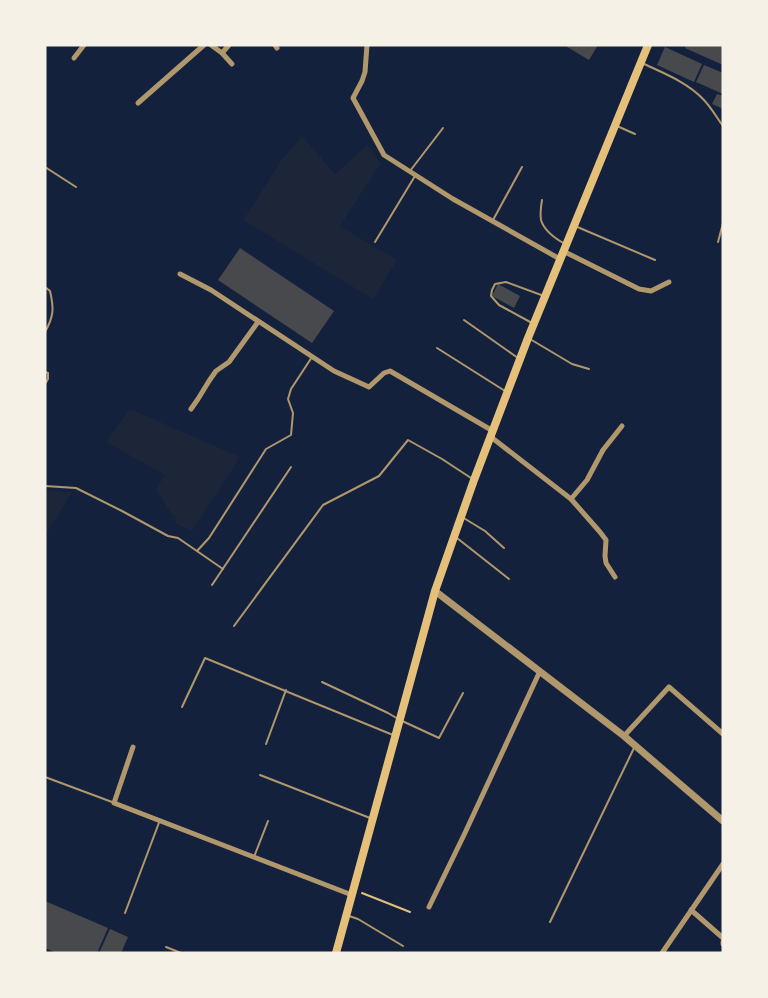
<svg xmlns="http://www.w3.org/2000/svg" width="768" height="998" font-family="'Public Sans',sans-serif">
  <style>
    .green { fill: #1d2539 }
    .building { fill: #48494c }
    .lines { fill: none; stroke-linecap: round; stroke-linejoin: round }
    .path { stroke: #e5c07b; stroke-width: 2 }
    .service { stroke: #b1986c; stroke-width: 2 }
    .minor { stroke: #b1986c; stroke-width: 5 }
    .tertiary { stroke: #b1986c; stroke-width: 7 }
    .secondary { stroke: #e5c07b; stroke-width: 8 }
  </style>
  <rect width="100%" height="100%" fill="#14213d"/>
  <g class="green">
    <path d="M302 136 335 174 367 145 381 163 340 226 397 260 373 299 243 220 283 158Z"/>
    <path d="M130 409 240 457 192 531 175 523 176 517 170 512 156 489 165 475 106 442Z"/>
    <path d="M45 490 72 492 45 536Z"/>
  </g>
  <g class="building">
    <path d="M564 45H598L589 60Z"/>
    <path d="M686 45H723V65L685 48Z"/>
    <path d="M665 47 702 64 694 82 657 65Z"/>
    <path d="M704 65 723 73V94L696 82Z"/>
    <path d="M717 94 723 96V109L712 104Z"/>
    <path d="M240 248 334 311 312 343 218 280Z"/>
    <path d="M498 284 520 296 514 308 492 296Z"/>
    <path d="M45 901 108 928 97 953H57L45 948Z"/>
    <path d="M110 929 128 937 121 953H99Z"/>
  </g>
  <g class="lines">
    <path class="path" d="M362 893 410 912"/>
    <g class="service">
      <path d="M642 63C663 73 687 82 703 99 711 107 717 118 723 126"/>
      <path d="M617 126 635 134"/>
      <path d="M45 167 76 187"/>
      <path d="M410 171 443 128"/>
      <path d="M542 200C541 206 540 214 541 220 544 230 556 239 565 244"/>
      <path d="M493 220 522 167"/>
      <path d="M575 226 655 260"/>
      <path d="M375 242 415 176"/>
      <path d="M718 242 723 223"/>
      <path d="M45 287 50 291C54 308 54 316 45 332"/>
      <path d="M464 320 518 358"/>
      <path d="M532 323 499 305 491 296 492 290 495 284 506 282 544 296"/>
      <path d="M530 339 572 364 589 369"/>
      <path d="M437 348 505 391"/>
      <path d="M45 372 48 373V379L45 384"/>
      <path d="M45 486 76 488 122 511 168 536 178 538 223 569"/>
      <path d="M462 517 485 531 504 548"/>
      <path d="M457 538 509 579"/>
      <path d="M197 551 209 538 266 449 291 435 293 413 288 399 291 389 312 357"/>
      <path d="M212 585 291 467"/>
      <path d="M234 626 323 505 379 476 408 440 442 459 471 478"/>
      <path d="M322 682 388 713 400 720 439 738 463 693"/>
      <path d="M182 707 205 658 393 735"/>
      <path d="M266 744 286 690"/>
      <path d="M260 775 370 818"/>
      <path d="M45 777 112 802"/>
      <path d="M254 857 268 821"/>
      <path d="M125 913 160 820"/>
      <path d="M349 916 358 919 403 946"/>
      <path d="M550 922 634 748"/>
      <path d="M166 947 181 953"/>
    </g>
    <g class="minor">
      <path d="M211 45 222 53 232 64"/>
      <path d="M275 45 277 48"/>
      <path d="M367 45 365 72 362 81 353 98 384 155 453 199 560 259"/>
      <path d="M222 53 229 45"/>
      <path d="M74 58 84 45"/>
      <path d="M138 103 204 45"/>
      <path d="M563 251 639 289 651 291 669 282"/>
      <path d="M180 274 211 290 334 371 369 387 384 373 390 371 493 431"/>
      <path d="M191 409 198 399 209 381 216 371 229 362 258 322"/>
      <path d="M491 437 571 499 600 532 606 540 605 556 606 563 615 577"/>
      <path d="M571 499 587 480 603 450 622 426"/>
      <path d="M624 736 669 687 723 734"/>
      <path d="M133 747 114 803 352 895"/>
      <path d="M429 907 464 835 540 671"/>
      <path d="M691 910 723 938"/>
      <path d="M723 942V944"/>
      <path d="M662 953 723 864"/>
    </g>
    <path class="tertiary" d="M435 591 624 736 723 821"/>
    <path class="secondary" d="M336 953 435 591 474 480 528 338 648 45"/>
  </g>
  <rect width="768" height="998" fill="none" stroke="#f6f1e7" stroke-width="93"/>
</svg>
